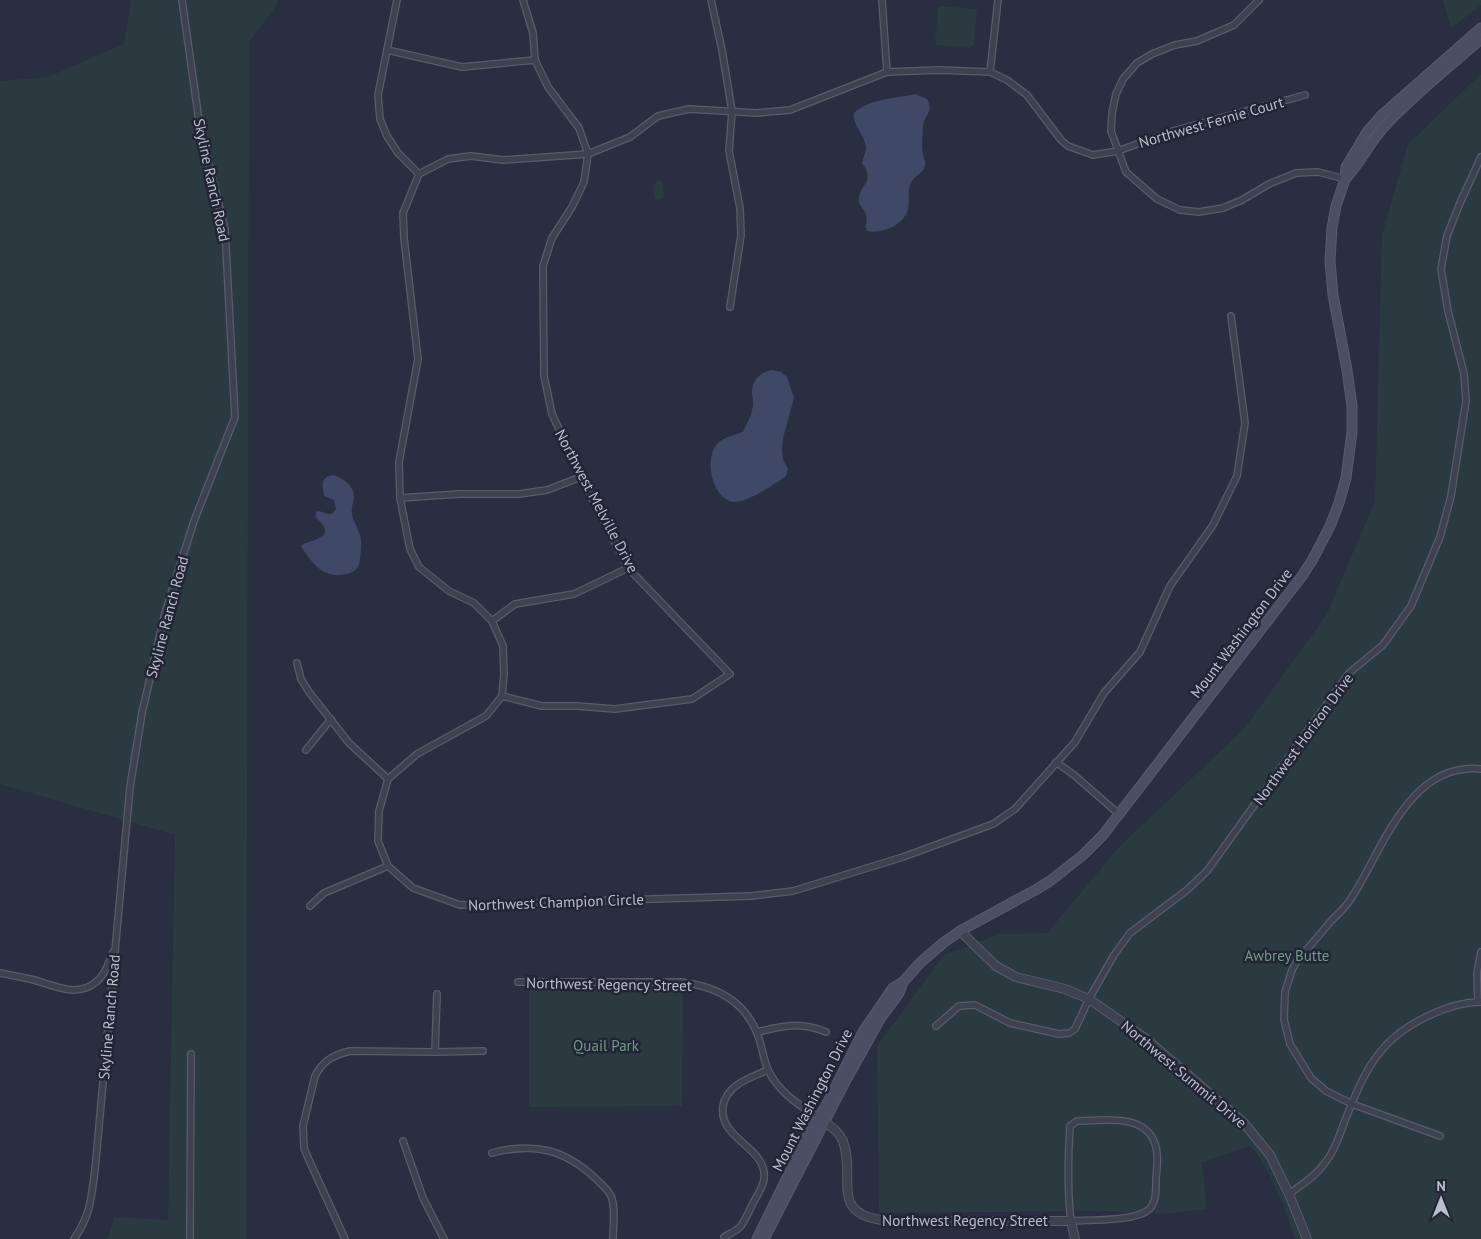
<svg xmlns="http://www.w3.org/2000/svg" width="1481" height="1239" font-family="'PT Sans',sans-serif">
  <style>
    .green { fill: #2b3a41 }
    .water { fill: #404868 }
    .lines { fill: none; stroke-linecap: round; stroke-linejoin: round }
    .minor-casing { stroke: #585c6b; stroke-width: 8 }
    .tertiary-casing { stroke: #585c6b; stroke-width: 10 }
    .secondary-casing { stroke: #585c6b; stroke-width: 11 }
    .minor { stroke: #3d4150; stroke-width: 5.5 }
    .tertiary { stroke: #3d4150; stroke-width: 8 }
    .secondary { stroke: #4b4f63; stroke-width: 9 }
    .labels { text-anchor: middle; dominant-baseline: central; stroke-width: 5; stroke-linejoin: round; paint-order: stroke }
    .street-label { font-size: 15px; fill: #babdcb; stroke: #222536 }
    .park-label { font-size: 15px; fill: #739984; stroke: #222536 }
  </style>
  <rect width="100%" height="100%" fill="#292e40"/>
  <g class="green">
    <path d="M131 0H278L276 6 249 42 246 1239H108L114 1217 168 1220 175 835 0 784V81L48 77 124 44Z"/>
    <path d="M1443 0H1481V5L1451 28Z"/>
    <path d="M941 6 975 9 977 12 974 45 970 48 937 45 935 42 938 8Z"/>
    <path d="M1481 74V1239H1295C1285 1207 1272 1173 1251 1146L1201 1162 1204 1177 1206 1209 1165 1214 1103 1211 879 1213 877 1046 944 955 1000 934 1047 933 1120 846 1244 729 1327 614 1375 501 1382 235 1408 144Z"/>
    <path d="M657 180 663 182 664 194 662 199 655 200C653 194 652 185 657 180Z"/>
    <path d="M529 984H683L682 1106 529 1107Z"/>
  </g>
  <g class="water">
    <path d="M915 94 927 99C934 113 925 113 923 127 923 135 921 146 923 154 923 157 926 161 925 165 924 173 914 176 911 183 907 191 910 200 908 209 904 226 881 234 867 231 864 226 868 221 866 215 865 209 857 205 859 197 862 183 875 181 862 163 863 158 866 153 866 147 865 135 852 125 854 113 870 98 895 99 915 94Z"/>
    <path d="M772 370 781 372 787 377 794 398 783 438 782 450 783 460 788 469 786 476C775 484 747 503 734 502 712 499 703 458 718 443 724 437 735 435 743 432 746 425 751 417 752 410 754 404 753 401 752 395 751 381 760 372 772 370Z"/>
    <path d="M333 475C343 478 355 486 354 498 353 504 351 508 352 514 353 521 358 528 360 535 362 541 361 552 360 558 360 566 357 570 350 573 325 581 313 565 301 546 307 540 336 539 321 523 320 521 317 519 315 517L317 511C325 511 330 519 336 509L334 500 324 496C323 485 319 478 333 475Z"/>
  </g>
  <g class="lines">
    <defs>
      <g id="minor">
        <path d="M397 0 378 95 380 119 387 136 398 153 419 174"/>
        <path d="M711 0 722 50 732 111 729 151 740 208 741 235 730 307"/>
        <path d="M882 0 887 72"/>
        <path d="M1259 0 1234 25 1197 41 1175 45 1152 54 1137 63 1123 79 1116 94 1112 113 1111 131 1126 172 1157 199 1180 210 1199 212 1223 208 1242 200 1269 184 1296 173 1318 172 1345 179"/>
        <path d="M387 50 462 67 535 60"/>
        <path d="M990 72 998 0"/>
        <path d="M1231 316 1245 423 1237 476 1213 525 1170 586 1140 652 1104 693 1075 742 1015 809 993 824 903 857 835 878 793 891 751 896 460 905 413 888 388 866 378 841 379 811 388 779 417 754 486 716 502 696 504 674 503 646 492 621 474 603 449 591 419 567 410 549 400 498 399 462 418 359 404 238 403 213 419 174 448 159 471 156 503 160 588 154 630 137 658 116 689 109 757 113 790 110 887 72 939 70 990 72 1007 80 1027 95 1061 140 1068 146 1093 155 1118 151 1173 131 1305 95"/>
        <path d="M400 498 460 494H519L547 490 581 477"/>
        <path d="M492 621 515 604 574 594 628 568"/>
        <path d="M297 663 301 679 309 692 349 743 388 779"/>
        <path d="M502 696 542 706H577L615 709 692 699 730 674 628 568 581 477 552 414 544 376 543 266 552 238 572 207 584 182 588 154 579 128 548 87 535 60 533 33 523 0"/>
        <path d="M306 750 331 719"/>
        <path d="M1056 762 1074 775 1120 815"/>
        <path d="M310 906 324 893 388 866"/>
        <path d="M0 973C10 975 20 977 30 979 52 984 76 999 96 982 105 975 109 962 113 952"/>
        <path d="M518 982H681C714 986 744 1000 757 1033 762 1045 763 1058 768 1070 778 1091 798 1105 818 1117"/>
        <path d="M1478 1002 1477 973 1481 952"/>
        <path d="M936 1026 959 1006 975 1005 1010 1023 1059 1034 1069 1033 1075 1029 1089 999 1114 955 1130 933 1187 890 1207 871 1349 673 1383 645 1411 606 1440 537 1451 496 1466 401 1464 374 1448 311 1441 269 1447 236 1460 203 1481 157"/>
        <path d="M757 1032C783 1026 800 1021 826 1032"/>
        <path d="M435 1052 437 994"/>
        <path d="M1077 1121C1101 1121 1142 1113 1154 1141 1159 1152 1157 1167 1156 1179 1156 1189 1157 1204 1147 1211 1133 1221 1089 1220 1071 1221 1067 1189 1068 1158 1070 1126Z"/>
        <path d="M1440 1136 1352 1104 1326 1091 1311 1078 1290 1044 1284 1019 1285 992 1292 970 1297 961C1309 947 1320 934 1332 920 1339 913 1347 906 1352 897 1383 849 1409 762 1481 769"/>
        <path d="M403 1141 423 1198 444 1239"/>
        <path d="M492 1153C533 1142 565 1149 596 1179 601 1184 608 1189 611 1196 616 1208 613 1226 613 1239"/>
        <path d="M1289 1194C1301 1185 1315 1177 1324 1164 1334 1152 1339 1137 1344 1123 1362 1077 1376 1042 1422 1019 1441 1009 1460 1002 1481 1002"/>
        <path d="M724 1237C729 1234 736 1231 740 1227 745 1221 749 1211 753 1203 757 1196 763 1187 764 1179 768 1147 718 1140 723 1106 727 1084 750 1078 768 1070"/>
        <path d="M74 1239C91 1214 91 1199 95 1170L130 787 142 713 165 613 194 521 235 417 225 229 200 128 182 0"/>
        <path d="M190 1239 191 1054"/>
        <path d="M345 1239 309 1160 304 1148 303 1126 315 1076C323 1060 334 1055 350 1051L435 1052 483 1051"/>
      </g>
      <g id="tertiary">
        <path d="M960 931 996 966 1016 977 1065 989 1089 999 1145 1038 1244 1123 1270 1155 1289 1194 1307 1239"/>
        <path d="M821 1120C830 1125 839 1132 843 1141 857 1180 826 1217 892 1221H1071L1075 1239"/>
      </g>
      <g id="secondary">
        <path d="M1345 179C1360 164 1369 143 1384 127 1413 95 1448 68 1481 39"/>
        <path d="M757 1239 810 1131 827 1104 864 1030 893 988 903 982 920 963 943 943 960 931 1037 889 1050 881 1083 855 1103 835 1302 576 1313 559 1330 526 1339 503 1346 478 1352 432V406L1347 370 1333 295 1330 261 1332 228 1336 206 1345 179 1346 167 1367 132 1382 115 1481 28"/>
        <path d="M764 1239 846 1080 880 1019 899 993 903 982"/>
      </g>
    </defs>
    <use href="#minor" class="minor-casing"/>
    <use href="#tertiary" class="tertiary-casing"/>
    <use href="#secondary" class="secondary-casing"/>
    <use href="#minor" class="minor"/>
    <use href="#tertiary" class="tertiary"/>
    <use href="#secondary" class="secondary"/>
  </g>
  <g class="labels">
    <g class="street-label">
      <text transform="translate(1211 122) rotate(-16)">Northwest Fernie Court</text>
      <text transform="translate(212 180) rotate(78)">Skyline Ranch Road</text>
      <text transform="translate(597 501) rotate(62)">Northwest Melville Drive</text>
      <text transform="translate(167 617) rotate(-75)">Skyline Ranch Road</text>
      <text transform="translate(1241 633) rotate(-53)">Mount Washington Drive</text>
      <text transform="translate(1303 739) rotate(-54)">Northwest Horizon Drive</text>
      <text transform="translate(556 902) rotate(-2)">Northwest Champion Circle</text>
      <text transform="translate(609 984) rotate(1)">Northwest Regency Street</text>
      <text transform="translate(109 1017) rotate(-85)">Skyline Ranch Road</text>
      <text transform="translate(1184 1074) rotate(40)">Northwest Summit Drive</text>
      <text transform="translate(812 1100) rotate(-63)">Mount Washington Drive</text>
      <text x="965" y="1220">Northwest Regency Street</text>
    </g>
    <g class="park-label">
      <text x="1287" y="955">Awbrey Butte</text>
      <text x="606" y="1045">Quail Park</text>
    </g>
  </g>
  <g transform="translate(1441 1199)" stroke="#222536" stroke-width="4" paint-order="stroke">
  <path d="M0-4L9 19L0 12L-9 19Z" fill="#babdcb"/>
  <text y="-8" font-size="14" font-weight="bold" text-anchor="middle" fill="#babdcb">N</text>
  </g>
</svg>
